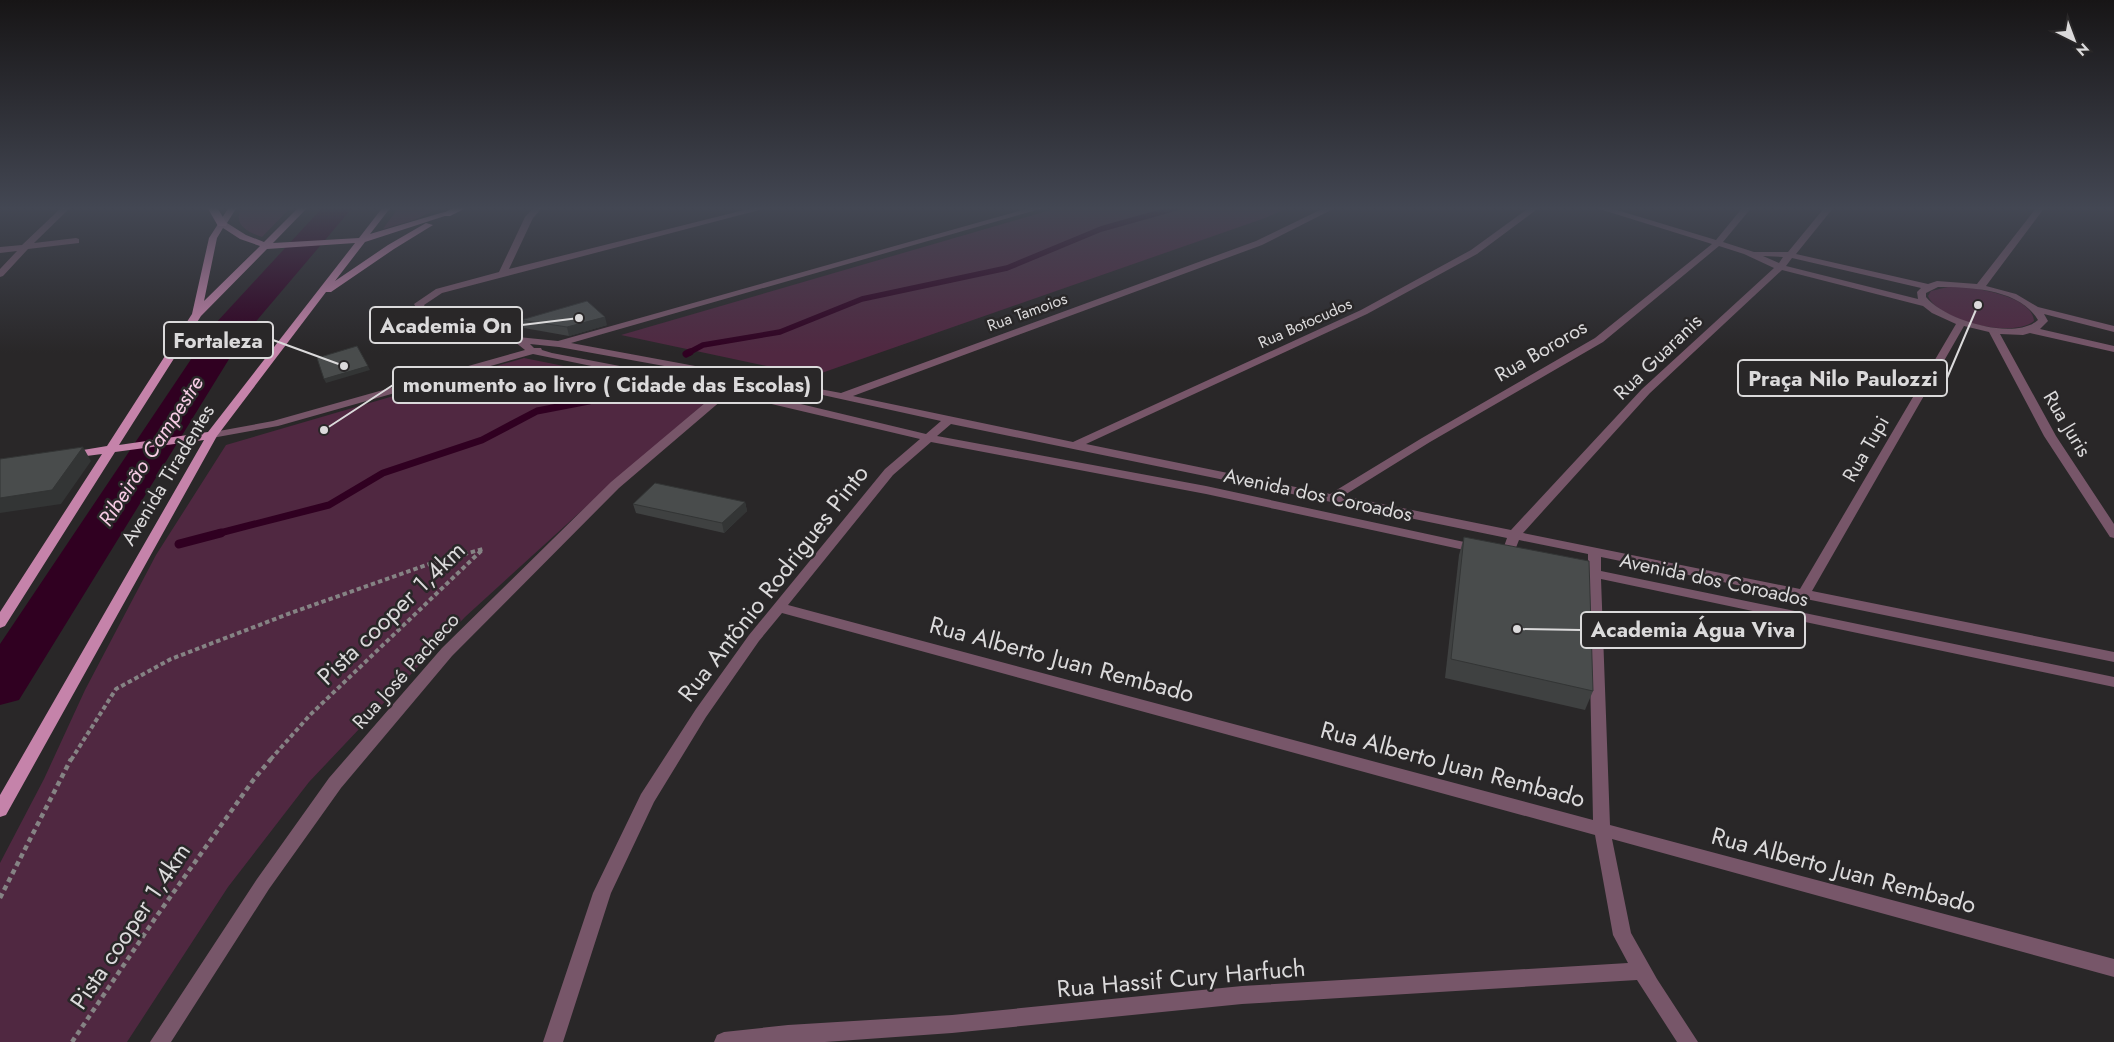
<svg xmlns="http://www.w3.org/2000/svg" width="2114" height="1042" font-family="Jost,sans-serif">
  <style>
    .green { fill: #502841 }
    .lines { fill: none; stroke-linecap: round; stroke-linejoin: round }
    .stream-far2 { stroke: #300021; stroke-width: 5.5 }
    .stream-far1 { stroke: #300021; stroke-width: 7 }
    .stream { stroke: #300021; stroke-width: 9 }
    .river { fill: #300021; fill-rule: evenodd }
    .path-far1 { stroke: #858384; stroke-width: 4; stroke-dasharray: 4.5 3; stroke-linecap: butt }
    .path { stroke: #858384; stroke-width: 4.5; stroke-dasharray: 5 4; stroke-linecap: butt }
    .minor { fill: #775669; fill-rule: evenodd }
    .major { fill: #c583aa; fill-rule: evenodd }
    .highway { fill: #e495c4; fill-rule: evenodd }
    .wall { fill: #3f4141 }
    .shaded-wall { fill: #333535 }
    .building { fill: #494c4c; stroke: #333535 }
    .labels { text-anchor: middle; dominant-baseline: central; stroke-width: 5; stroke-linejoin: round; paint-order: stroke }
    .far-street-label { font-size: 16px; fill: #dbdadb; stroke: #292728 }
    .street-label { font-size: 20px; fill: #dbdadb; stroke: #292728 }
    .water-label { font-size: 21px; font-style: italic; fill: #f7cde5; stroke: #292728 }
    .near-street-label { font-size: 24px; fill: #dbdadb; stroke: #292728 }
    .leader { fill: none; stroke: #dbdadb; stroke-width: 2 }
    .callout-dot { fill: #dbdadb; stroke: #292728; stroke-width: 2 }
    .callout { fill: #292728; stroke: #dbdadb; stroke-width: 2 }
    .callout-label { font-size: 21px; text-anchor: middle; font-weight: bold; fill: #dbdadb }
  </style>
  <rect width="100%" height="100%" fill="#292728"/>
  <g class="green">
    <path d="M242 207H291L262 237C247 232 232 224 242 207Z"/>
    <path d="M399 207H442L414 220 383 229Z"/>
    <path d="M1061 207H1290L1265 218 813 376 621 335Z"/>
    <path d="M1952 286C1972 287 2032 295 2034 321 2013 339 1938 321 1928 296L1931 291Z"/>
    <path d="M524 358 713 396 611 484 465 617 309 782 228 887 127 1042H0V863L44 779 85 690 156 555 226 445Z"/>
  </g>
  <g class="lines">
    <path class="stream-far2" d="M688 353 703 345 780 332 862 299 1007 268 1101 229 1179 207"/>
    <g class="stream-far1">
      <path d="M686 354 690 352"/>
      <path d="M216 534 329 505 383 473 482 440 537 411 589 401 617 387"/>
    </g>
    <path class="stream" d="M179 544 221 533"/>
    <path class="river" d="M323 207H353L242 338 19 700 0 705V644L214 325Z"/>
    <path class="path-far1" d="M71 760 116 689 171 659 288 614 432 563 483 549 310 715 270 760"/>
    <g class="path">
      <path d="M0 898 71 759"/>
      <path d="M72 1042 156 917 254 779 271 759"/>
    </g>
    <g class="minor">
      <path d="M62 207H71L34 243 76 238 79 239V243L28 249 3 276 0 277V269L17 251 0 253V247L22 245Z"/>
      <path d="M534 207H543L533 218 509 269 756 207H771L442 293 424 305 431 317 518 337 558 341 1033 207H1047L571 343 841 393 1256 241 1326 207H1337L1262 245 853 396 1073 442 1361 310 1471 250 1530 207H1540L1477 254 1367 314 1086 444 1330 494 1422 438 1595 338 1712 244 1593 207H1607L1716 240 1743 207H1752L1723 242 1754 252H1788L1825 207H1834L1796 254 1928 284 1937 281 1977 284 2037 207H2045L1986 286 2016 294 2038 307 2114 326V332L2044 314 2048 321 2040 329 2114 346V352L2030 333 2023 335 2000 334 2056 436 2114 524V538L2110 537 2044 436 1989 332 1964 326 1812 591 2114 652V662L1601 557V571L2114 677V687L1601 579 1610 825 2114 959V977L1612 839 1631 933 1657 979 1698 1042H1677L1637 980 1242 1004 952 1033 825 1042H714L717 1035 724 1032 788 1025 952 1015 1242 986 1628 963 1613 935 1595 835 782 613 759 641 706 717 654 802 611 893 563 1042H543L593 893 641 794 696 709 749 635 885 469 920 439 729 394 619 488 452 656 341 788 269 889 171 1042H150L257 879 329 778 442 648 611 482 718 392 533 354 278 426 212 438 208 437 206 435 208 433 273 421 525 350 515 342 424 321 414 304 436 289 499 272 525 217ZM1719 246 1744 254 1774 268 1642 389 1511 530 1343 496 1430 442 1603 342ZM1763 256 1783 257 1779 263ZM1792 258 1921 288 1917 292 1918 299 1786 266ZM1782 270 1923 306 1932 313 1956 324 1800 589 1523 533 1650 393ZM1938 287C1970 287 2020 289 2038 320 2014 341 1944 320 1926 297V293ZM530 344 559 347 809 392 941 421 926 434 734 388V385L730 384 724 386 552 353 542 350 541 348H534ZM951 424 1507 538 1501 555 1507 559 1513 555 1519 540 1588 554V568L1573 565 1566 569 1568 572 1588 576 1593 820 788 605 893 475 931 442 1206 494 1478 553 1484 549 1478 545 1206 486 937 436Z"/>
    </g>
    <path class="major" d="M229 207H237L227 223 246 235 264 242 299 207H308L273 243 359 238 383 207H391L370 234 444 212 451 214 365 242 335 281 388 245 426 223 433 225 394 249 331 292H326L217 436 6 815 0 817V795L204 440 115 452 5 626 0 628V612L102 454 71 458 65 455 71 452 107 446 192 314 209 238ZM223 228 240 239 260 246 204 301 217 238ZM355 243 208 432 119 445 201 316 267 249Z"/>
    <g class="highway">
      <path d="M207 207H217L227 224 226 226H218Z"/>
      <path d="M454 207H468L450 216H444L442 214Z"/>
    </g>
  </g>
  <g class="wall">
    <path d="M521 320 607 325 569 336 524 328Z"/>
    <path d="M745 502 747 511 724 533 636 513 633 504Z"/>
    <path d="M1464 537 1593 691 1585 710 1445 678 1459 555Z"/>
  </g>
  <g class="shaded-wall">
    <path d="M605 317 607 325 569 336 567 327Z"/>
    <path d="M368 366 370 370 326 383 324 379Z"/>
    <path d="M83 447 91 461 61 504 0 513V498Z"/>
    <path d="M745 502 747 511 724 533 722 523Z"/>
  </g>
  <g class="building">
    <path d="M587 301 605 317 567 327 521 320Z"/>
    <path d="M357 346 368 366 324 379 317 358Z"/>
    <path d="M83 447 52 490 0 498V459Z"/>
    <path d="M655 483 745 502 722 523 633 504Z"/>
    <path d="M1464 537 1589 561 1593 691 1451 659Z"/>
  </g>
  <linearGradient id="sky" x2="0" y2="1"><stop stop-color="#171516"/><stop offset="0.59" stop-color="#434753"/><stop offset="1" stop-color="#434753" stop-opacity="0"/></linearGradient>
  <rect width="2114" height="353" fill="url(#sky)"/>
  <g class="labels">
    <g class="far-street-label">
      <text transform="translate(1027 312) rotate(-20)">Rua Tamoios</text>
      <text transform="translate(1305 323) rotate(-24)">Rua Botocudos</text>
    </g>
    <g class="street-label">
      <text transform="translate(1541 351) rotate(-30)">Rua Bororos</text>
      <text transform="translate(1658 357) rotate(-44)">Rua Guaranis</text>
      <text transform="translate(2067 424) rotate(59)">Rua Juris</text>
      <text transform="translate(1866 449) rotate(-60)">Rua Tupi</text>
      <text transform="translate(168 475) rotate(-59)">Avenida Tiradentes</text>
      <text transform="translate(1318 495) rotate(12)">Avenida dos Coroados</text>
      <text transform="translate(1714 580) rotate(12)">Avenida dos Coroados</text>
      <text transform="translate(406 671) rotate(-48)">Rua José Pacheco</text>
    </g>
    <g class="water-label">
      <text transform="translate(151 451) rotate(-57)">Ribeirão Campestre</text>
    </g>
    <g class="near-street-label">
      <text transform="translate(773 583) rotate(-52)">Rua Antônio Rodrigues Pinto</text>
      <text transform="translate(391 613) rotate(-44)">Pista cooper 1,4km</text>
      <text transform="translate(1062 659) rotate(15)">Rua Alberto Juan Rembado</text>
      <text transform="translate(1453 764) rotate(15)">Rua Alberto Juan Rembado</text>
      <text transform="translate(1844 870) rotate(15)">Rua Alberto Juan Rembado</text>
      <text transform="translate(130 926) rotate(-56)">Pista cooper 1,4km</text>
      <text transform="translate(1181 978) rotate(-5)">Rua Hassif Cury Harfuch</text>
    </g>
  </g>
  <path class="leader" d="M579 318L522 325M344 366L273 340M1978 305L1947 378M324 430L393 385M1517 629L1581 630"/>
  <g class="callout-dot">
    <circle cx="579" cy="318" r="5"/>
    <circle cx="344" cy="366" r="5"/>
    <circle cx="1978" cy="305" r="5"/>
    <circle cx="324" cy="430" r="5"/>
    <circle cx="1517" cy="629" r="5"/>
  </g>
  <g class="callout">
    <rect x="370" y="307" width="152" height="36" rx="5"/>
    <rect x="164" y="322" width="109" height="36" rx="5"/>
    <rect x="1738" y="360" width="209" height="36" rx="5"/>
    <rect x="393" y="367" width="429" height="36" rx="5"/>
    <rect x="1581" y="612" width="224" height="36" rx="5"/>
  </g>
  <g class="callout-label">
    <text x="446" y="333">Academia On</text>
    <text x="218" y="348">Fortaleza</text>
    <text x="1843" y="386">Praça Nilo Paulozzi</text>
    <text x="607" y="392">monumento ao livro ( Cidade das Escolas)</text>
    <text x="1693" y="637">Academia Água Viva</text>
  </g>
  <g transform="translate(2074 40) rotate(138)" stroke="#292728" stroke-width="4" paint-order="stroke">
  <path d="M0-4L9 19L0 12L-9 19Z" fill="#dbdadb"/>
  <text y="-8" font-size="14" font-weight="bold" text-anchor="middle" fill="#dbdadb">N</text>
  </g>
</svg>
